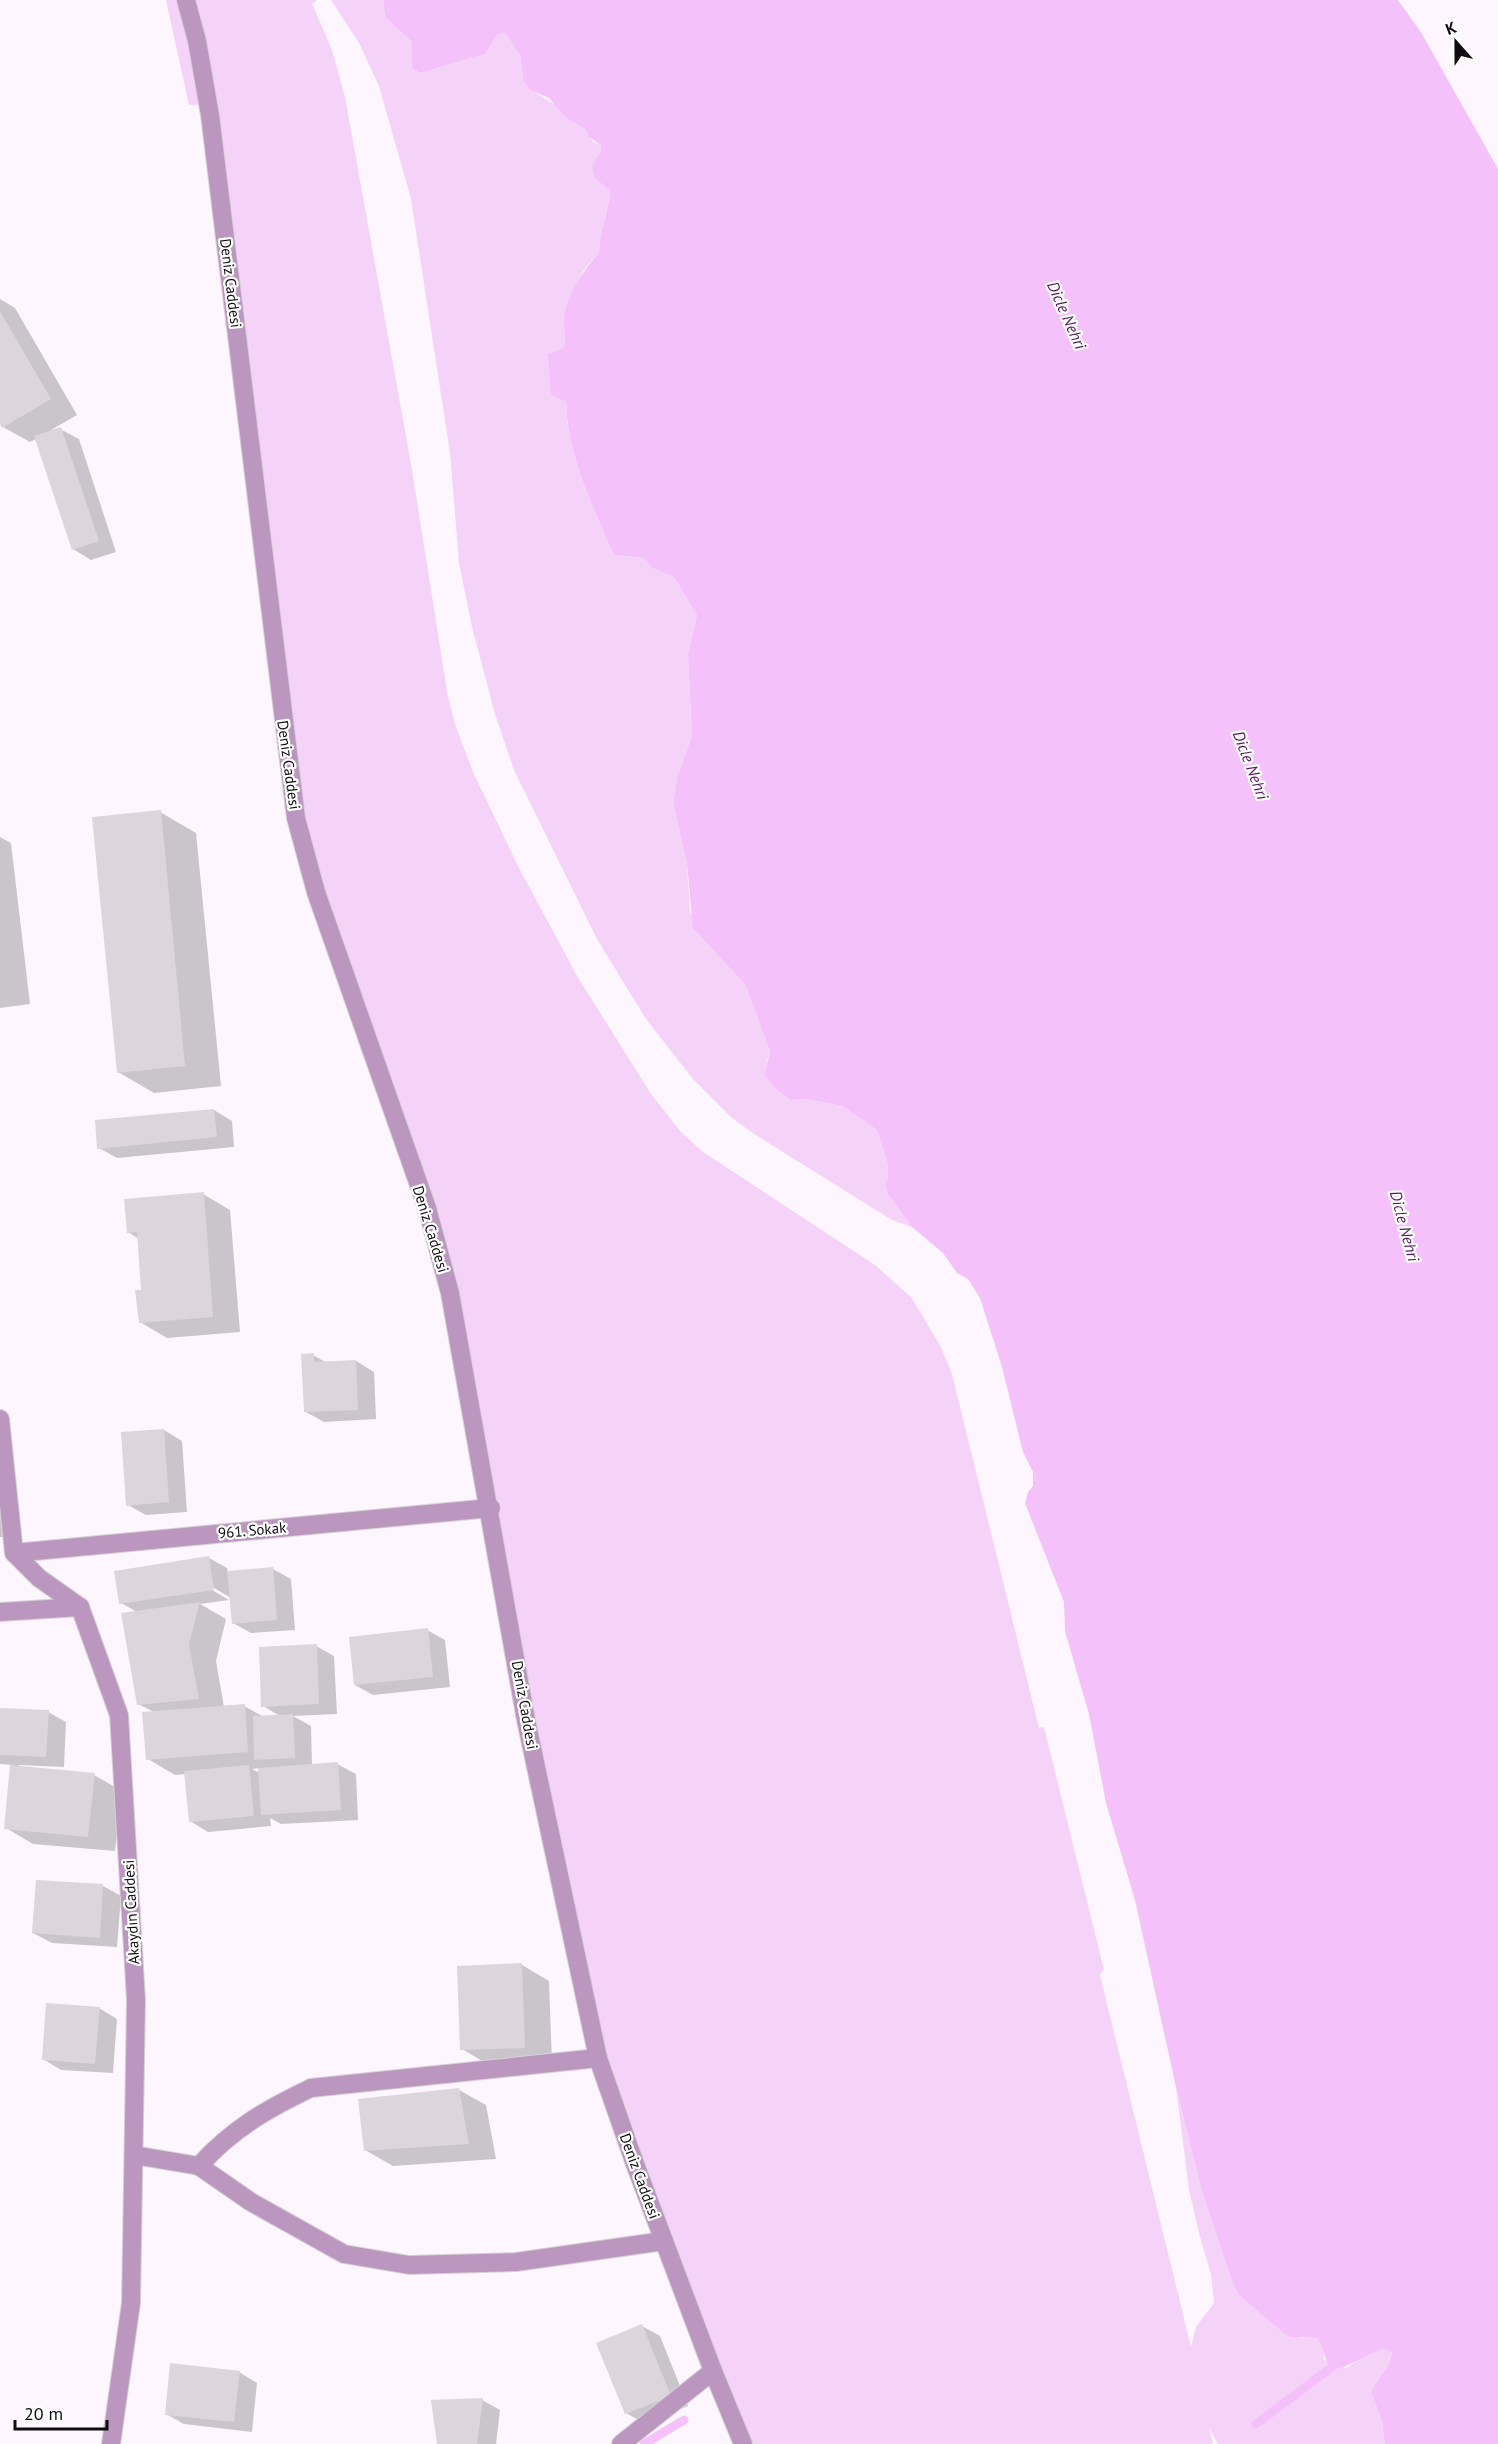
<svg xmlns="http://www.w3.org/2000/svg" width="1498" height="2444" font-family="'PT Sans',sans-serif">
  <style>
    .green { fill: #f5d3f8 }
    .water { fill: #f4c1fa }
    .shadow { fill: #0003; fill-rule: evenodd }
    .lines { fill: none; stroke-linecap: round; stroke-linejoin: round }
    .stream { stroke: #f4c1fa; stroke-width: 9 }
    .building { fill: #dcd5dc }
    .minor-casing { stroke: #d7d1d8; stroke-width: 20 }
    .minor { stroke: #bb97bf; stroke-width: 18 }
    .labels { text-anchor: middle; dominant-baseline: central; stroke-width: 4.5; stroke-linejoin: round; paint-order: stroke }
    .street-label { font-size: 15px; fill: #0f0d0f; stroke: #fff }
    .water-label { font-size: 16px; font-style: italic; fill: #571c5f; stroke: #fff }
  </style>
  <rect width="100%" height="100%" fill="#fdf6fe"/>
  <g class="green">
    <path d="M166 0H317L312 4 332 50 345 97 412 470 448 697 456 727 473 772 518 866 577 976 651 1094 681 1132 703 1152 875 1265 911 1297 940 1345 952 1374 1039 1728 1044 1727 1104 1970 1100 1975 1191 2347 1196 2327 1214 2303 1211 2274 1200 2237 1189 2190 1176 2087 1202 2192 1233 2284 1239 2295 1300 2338H1317L1323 2346 1324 2360 1346 2368 1374 2351 1385 2349 1392 2353C1388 2368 1377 2378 1371 2392L1382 2421 1385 2444H1218L1209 2428 1213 2444H743L598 2058 450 1293 296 818 208 104 189 105Z"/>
    <path d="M331 0H383L385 17 411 41 412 68 420 73 485 54 498 34 505 33 520 55 523 79 537 94 556 105 566 118 586 130 593 142 601 145 602 152 597 158 603 181 610 190C609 211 599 231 599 252L583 271 567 306 564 321V348L555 394 566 402C567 452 591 504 611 549L617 555 644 558 652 568 674 577 697 615 688 654 692 736 677 778 673 803 687 864 690 912 727 963 745 984 766 1035 770 1050 767 1062 791 1100 806 1099 842 1106 877 1130 888 1165V1177L885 1184 887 1193 912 1227 892 1220 754 1134 732 1118 693 1079 646 1019 597 939 514 770 495 714 472 627 459 563 450 453 411 199 379 86 359 43Z"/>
  </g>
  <path class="water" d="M383 0H1398L1422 34 1498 169V2444H1385L1382 2421 1371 2392C1377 2378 1389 2368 1392 2353L1385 2349C1365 2353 1352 2368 1332 2369 1323 2359 1325 2349 1317 2338L1292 2337 1285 2334 1239 2295 1233 2284 1202 2192 1176 2087 1135 1900 1106 1803 1089 1714 1065 1631 1064 1602 1025 1503 1028 1492 1033 1486V1472L1023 1452 1002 1367 980 1298 968 1279 957 1273 943 1253 912 1227 887 1193 885 1184 888 1177V1165L877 1130 842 1106 806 1099 791 1100 775 1088 765 1075 770 1050 745 984 693 928 687 864 673 803 677 778 692 736 688 654 697 615 674 577 652 568 644 558 616 555 611 549C591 503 567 453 566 402L551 394 548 354 564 348C565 338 564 329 564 320 566 294 584 271 599 252 599 231 609 212 610 190L595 178 592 165 601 152V145L589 137 586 130 566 118 549 98 530 90 523 79 520 55 505 33 498 34 485 54 420 73 412 68 411 41 385 17Z"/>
  <g class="shadow">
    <path d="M0 299 15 308 77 415 51 430 60 429 79 439 116 552 91 560 73 549 36 439 30 442 3 427 0 421Z"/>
    <path d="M160 812 196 833 221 1086 154 1093 118 1072Z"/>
    <path d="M0 837 11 843 30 1004 0 1008Z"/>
    <path d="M214 1110 232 1121 234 1147 117 1158 99 1148Z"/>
    <path d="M203 1194 230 1210 240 1332 167 1338 140 1322 143 1292 139 1239 128 1232Z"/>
    <path d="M313 1355 327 1363 356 1361 374 1372 376 1419 324 1422 306 1412Z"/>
    <path d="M164 1430 182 1441 187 1512 146 1515 128 1505Z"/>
    <path d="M0 1460 8 1537H0Z"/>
    <path d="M209 1558 227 1568 228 1572 273 1569 291 1579 295 1630 251 1633 233 1623 231 1598 209 1585 207 1587 229 1600 200 1604 226 1619 216 1661 224 1707 244 1706 264 1717 280 1716 263 1706 316 1646 334 1656 337 1714 293 1716 311 1726 312 1765 337 1764 356 1774 358 1820 281 1824 270 1818 271 1826 208 1832 190 1821 186 1774 175 1775 148 1759 154 1712 138 1704 137 1612 121 1603ZM260 1768V1773L252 1769Z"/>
    <path d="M427 1630 445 1640 450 1687 373 1695 355 1685Z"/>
    <path d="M0 1710 48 1712 66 1722 64 1767 19 1765V1768L94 1775 122 1791 115 1851 33 1844 6 1828 12 1765 0 1764Z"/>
    <path d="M103 1886 121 1896 117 1947 52 1943 33 1933Z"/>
    <path d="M522 1965 549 1981 552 2063 489 2065 462 2049Z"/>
    <path d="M99 2008 117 2019 113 2073 61 2070 43 2059Z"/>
    <path d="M459 2090 486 2105 496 2159 393 2166 365 2150Z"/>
    <path d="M642 2326 660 2336 688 2406 644 2423 626 2413Z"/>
    <path d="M239 2372 257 2383 252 2432 184 2424 166 2414Z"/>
    <path d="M482 2400 500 2410 496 2444H438Z"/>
  </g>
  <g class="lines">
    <g class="stream">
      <path d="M1256 2424 1340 2361"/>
      <path d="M644 2444 684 2420"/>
    </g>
  </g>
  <g class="building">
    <path d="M0 311 51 399 2 428 0 424Z"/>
    <path d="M61 427 99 541 72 550 34 436Z"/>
    <path d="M161 810 185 1066 117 1073 92 817Z"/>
    <path d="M214 1109 217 1137 97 1149 95 1120Z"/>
    <path d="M204 1192 213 1317 139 1323 135 1290H141L137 1232 127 1233 124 1199Z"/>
    <path d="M314 1353V1362L356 1360 358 1410 304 1412 301 1354Z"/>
    <path d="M164 1429 169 1502 126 1506 121 1432Z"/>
    <path d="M209 1556 214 1590 119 1604 114 1571Z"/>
    <path d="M273 1567 277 1620 232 1624 227 1571Z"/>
    <path d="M200 1602 189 1644 199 1699 137 1705 121 1613Z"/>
    <path d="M428 1628 433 1677 354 1685 349 1637Z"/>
    <path d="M317 1644 319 1704 261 1707 259 1647Z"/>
    <path d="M245 1704 248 1752 146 1760 142 1712Z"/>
    <path d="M0 1708 49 1710 46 1757 0 1755Z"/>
    <path d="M293 1714 295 1758 254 1760 253 1716Z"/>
    <path d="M338 1762 341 1810 261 1815 258 1768Z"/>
    <path d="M10 1765 95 1773 88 1837 4 1829Z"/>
    <path d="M249 1765 254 1816 189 1822 184 1771Z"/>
    <path d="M36 1880 103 1884 100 1938 32 1933Z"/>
    <path d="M522 1963 525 2048 460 2050 457 1966Z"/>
    <path d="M46 2003 100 2007 95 2064 42 2060Z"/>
    <path d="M459 2088 469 2144 364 2151 358 2099Z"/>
    <path d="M642 2324 671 2396 625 2414 596 2343Z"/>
    <path d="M170 2363 240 2371 234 2422 165 2415Z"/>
    <path d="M483 2398 477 2444H437L431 2400Z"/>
  </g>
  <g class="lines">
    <defs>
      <g id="minor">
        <path d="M186 0 197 41 210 115 296 818 316 892 427 1208 450 1293 526 1720 598 2058 635 2164 713 2371 743 2444"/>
        <path d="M0 1419 14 1553 39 1578 80 1607 119 1715 136 2000 131 2303 111 2444"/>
        <path d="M14 1553 491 1508"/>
        <path d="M0 1612 80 1607"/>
        <path d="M134 2155 199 2166 251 2202 344 2254 409 2265 516 2262 664 2241"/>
        <path d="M199 2166C232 2129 267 2109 311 2088L598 2058"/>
        <path d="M621 2444 713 2371"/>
      </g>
    </defs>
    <use href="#minor" class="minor-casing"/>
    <use href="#minor" class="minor"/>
  </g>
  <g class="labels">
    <g class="street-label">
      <text transform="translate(231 283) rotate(83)">Deniz Caddesi</text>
      <text transform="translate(289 765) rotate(82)">Deniz Caddesi</text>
      <text transform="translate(431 1229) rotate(73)">Deniz Caddesi</text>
      <text transform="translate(252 1530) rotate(-5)">961. Sokak</text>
      <text transform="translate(525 1705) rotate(80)">Deniz Caddesi</text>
      <text transform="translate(131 1912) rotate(-93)">Akaydın Caddesi</text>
      <text transform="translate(640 2176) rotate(70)">Deniz Caddesi</text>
    </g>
    <g class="water-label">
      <text transform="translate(1067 315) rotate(66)">Dicle Nehri</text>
      <text transform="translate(1251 765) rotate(69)">Dicle Nehri</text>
      <text transform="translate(1405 1226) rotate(75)">Dicle Nehri</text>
    </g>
  </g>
  <g transform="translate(1456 42) rotate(339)" stroke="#ffffff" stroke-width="4.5" paint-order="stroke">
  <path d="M0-4.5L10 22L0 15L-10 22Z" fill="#0f0d0f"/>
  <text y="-9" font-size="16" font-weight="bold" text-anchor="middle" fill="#0f0d0f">K</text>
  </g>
  <path d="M15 2420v9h92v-9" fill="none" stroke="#0f0d0f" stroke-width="3"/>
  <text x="24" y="2420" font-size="18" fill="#0f0d0f" stroke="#ffffff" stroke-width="4.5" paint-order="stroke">20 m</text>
</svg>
